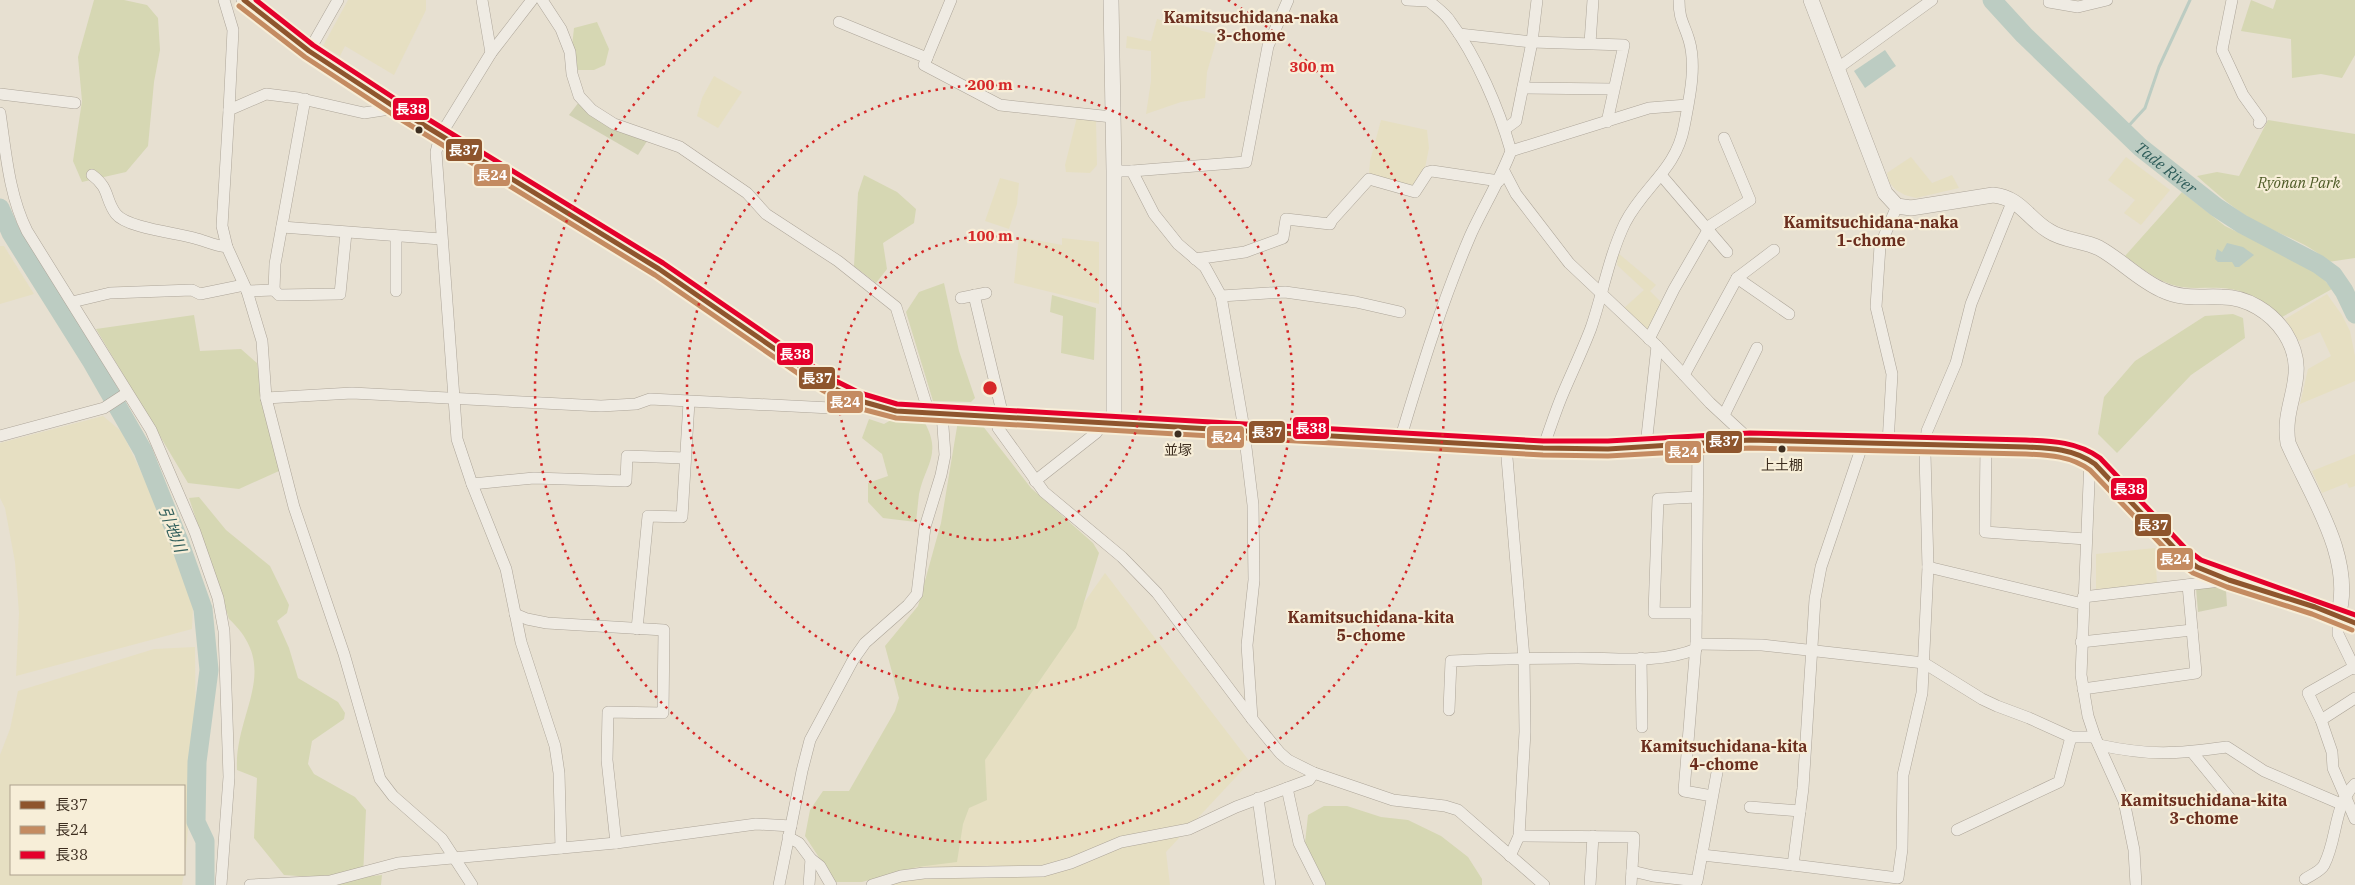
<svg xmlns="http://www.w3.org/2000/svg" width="2355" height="885" font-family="'IBM Plex Serif','Noto Sans JP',serif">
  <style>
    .farmland { fill: #e6dfc2 }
    .green { fill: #d6d7b3 }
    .cemetery { fill: #d1d1b3 }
    .water { fill: #bcccc2 }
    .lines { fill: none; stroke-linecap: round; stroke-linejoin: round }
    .stream { stroke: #bcccc2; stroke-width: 3 }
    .river { stroke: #bcccc2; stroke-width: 19 }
    .minor-casing { stroke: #ada599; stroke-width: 12 }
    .tertiary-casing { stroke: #ada599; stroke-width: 16 }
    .minor { stroke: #efebe3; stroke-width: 11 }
    .tertiary { stroke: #efebe3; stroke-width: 15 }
    .bus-1-casing { stroke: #f7eed8; stroke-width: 9 }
    .bus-2-casing { stroke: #f7eed8; stroke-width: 9 }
    .bus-3-casing { stroke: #f7eed8; stroke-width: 9 }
    .bus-1 { stroke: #8e552d; stroke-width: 5 }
    .bus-2 { stroke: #c48b61; stroke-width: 5 }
    .bus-3 { stroke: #e4002b; stroke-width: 5 }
    .ring { fill: none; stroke: #d62828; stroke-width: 2.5; stroke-dasharray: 2.5 5 }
    .bus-dot { fill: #3d2e20; stroke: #f7eed8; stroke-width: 2 }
    .labels { text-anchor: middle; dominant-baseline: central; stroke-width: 4.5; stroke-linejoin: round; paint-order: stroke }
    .bus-label { font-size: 14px; fill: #3d2e20; stroke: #f7eed8 }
    .park-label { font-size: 15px; font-style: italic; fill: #4d5a26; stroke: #f7eed8 }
    .neighbourhood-label { font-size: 16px; font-weight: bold; fill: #6b2e1e; stroke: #f7eed8 }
    .water-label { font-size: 16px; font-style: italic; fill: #2f5d5a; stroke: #f7eed8 }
    .centre { fill: #d62828; stroke: #f7eed8; stroke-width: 2.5 }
    .ring-label { font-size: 15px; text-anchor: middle; font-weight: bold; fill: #d62828; stroke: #f7eed8; stroke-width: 4.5; stroke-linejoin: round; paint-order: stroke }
    .line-badge { stroke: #f7eed8; stroke-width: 2 }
    .badge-label { font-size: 14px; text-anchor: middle; font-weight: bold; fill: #fff }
  </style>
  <rect width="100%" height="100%" fill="#e7e0d1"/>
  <g class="farmland">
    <path d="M348 0H426V10L394 75 345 46 340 56 323 46Z"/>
    <path d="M1157 19 1218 35 1207 72 1205 98 1181 102 1146 114 1151 81V51L1126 48 1127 36 1151 41Z"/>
    <path d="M714 76 742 92 718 128 697 116 702 98Z"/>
    <path d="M1077 117 1096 119 1097 165 1090 173 1066 172 1065 165Z"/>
    <path d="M1381 120 1427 130 1429 148 1425 168 1414 185 1410 186 1369 174 1370 161Z"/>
    <path d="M1911 157 1932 183 1952 175 1959 188 1916 198 1905 195 1896 190 1889 182 1887 173Z"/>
    <path d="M2126 157 2170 190 2141 225 2124 213 2135 200 2108 180Z"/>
    <path d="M1000 178 1019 183 1017 204 1009 229 985 221Z"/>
    <path d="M1019 237 1062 245V238L1099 242V304L1014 283Z"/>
    <path d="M0 246H4L34 294 0 304Z"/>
    <path d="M1618 253 1656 285 1650 291 1663 304 1648 331 1623 309 1644 290 1617 265Z"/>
    <path d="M2327 294 2342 315 2350 331 2355 356V381L2300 404 2308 369 2331 356 2320 332 2299 341 2285 319Z"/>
    <path d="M103 416 122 432 163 518 193 608 192 629 16 676 19 613 15 562 5 508 0 498V443Z"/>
    <path d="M2355 454V486L2349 488 2347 483 2322 493 2312 471Z"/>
    <path d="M2155 548 2157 584 2096 589V554Z"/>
    <path d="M1105 573 1250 762 1166 852 1170 885H884Z"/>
    <path d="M195 647 196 744 184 871V786H11V874H184L182 885H0V755L10 729 18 691 154 649Z"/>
  </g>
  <g class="green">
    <path d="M94 0H124L147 5 158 18 160 50 154 82 148 146 126 172 82 182 73 161 82 101 78 57Z"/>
    <path d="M2251 0 2273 9 2276 0H2355V55L2342 78 2321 74 2292 78 2291 39 2241 31Z"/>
    <path d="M597 22 609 49 605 65 594 70H578L572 46 574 28Z"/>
    <path d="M2268 120 2355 134V258L2328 262C2308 242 2282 236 2258 223 2235 210 2217 194 2197 176L2217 172 2239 176Z"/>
    <path d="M864 175 897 192 916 209 914 223 883 243 887 269 876 283 854 266 858 193Z"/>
    <path d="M2182 192 2225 226 2317 271 2332 289 2282 317C2264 302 2246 289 2221 288 2208 287 2195 289 2182 287 2160 284 2142 268 2125 256Z"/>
    <path d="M944 283 959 351 975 398 971 402 933 401 906 312 919 292Z"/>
    <path d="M1052 295 1096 308 1094 360 1061 353 1063 316 1050 312Z"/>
    <path d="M2233 314 2243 318 2245 338 2191 375 2117 453 2098 434 2104 397 2135 361 2205 316Z"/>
    <path d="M194 315 200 351 241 349 257 363 263 404 279 471 239 489 188 483 96 329Z"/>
    <path d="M869 419 884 424 891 420 925 423C942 455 925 465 919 494 918 503 917 513 916 522L883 518 868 502V483L888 476 882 454 862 438Z"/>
    <path d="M958 421H979L1031 488 1093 543 1099 553 1076 628 985 760 987 800 969 808 963 824 957 862 917 867 862 882H835L805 836 810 810 823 791H849L895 711 899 698 885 646 918 606 941 523Z"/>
    <path d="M199 497 226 530 270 566 289 605 287 613 277 621 289 648 298 678 338 702 345 713 344 719 312 741 308 764 314 774 355 797 366 810 363 877 382 875 381 885H325V878L284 875 254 838 257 778 237 770C234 712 283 669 229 619L189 498Z"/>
    <path d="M1324 806H1347L1381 817 1408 820 1441 836 1468 857 1482 879V885H1324L1305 843 1308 815Z"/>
  </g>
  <g class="cemetery">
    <path d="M579 102 649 138 638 155 569 115Z"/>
    <path d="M2219 587 2226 590 2227 606 2198 612 2196 588Z"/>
  </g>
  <g class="water">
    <path d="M1885 50 1896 66 1865 88 1854 71Z"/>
    <path d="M2227 243 2243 247 2254 255 2239 267H2235L2232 262H2218L2215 259 2217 249 2222 252Z"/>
  </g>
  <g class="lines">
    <path class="stream" d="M2123 132 2145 108 2159 67 2190 0"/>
    <g class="river">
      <path id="s1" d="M1992 0 2024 35 2140 147 2216 207 2242 224 2318 264 2333 275 2344 291 2355 314"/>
      <path d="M0 208 11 233 92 362 143 451 179 541 203 609 209 670 197 762 196 822 205 841V885"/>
    </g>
    <defs>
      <g id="minor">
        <path d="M224 0 233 30 229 110"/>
        <path d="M482 0 491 53"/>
        <path d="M532 0 491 53 440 136 436 152 457 439 472 484 506 569 521 642 555 746 559 773 561 848"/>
        <path d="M542 0 561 29 570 52 572 74 579 96 592 110 614 124 680 147 747 193 766 214 838 261 896 307 929 413"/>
        <path d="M951 0 924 65 1000 105 1112 117"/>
        <path d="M1407 0 1428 1"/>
        <path d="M2049 0V2L2078 7 2107 0"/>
        <path d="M2232 0 2222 50 2243 95 2261 120 2259 123"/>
        <path d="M839 22 927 58"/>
        <path d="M1459 34 1532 42 1624 45 1607 122"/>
        <path d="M1590 43 1593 0"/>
        <path d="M309 51 338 0"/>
        <path d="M1838 68 1932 0"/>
        <path d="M1523 88 1613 89"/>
        <path d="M0 94 75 103"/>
        <path d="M396 108 364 113 298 98 266 94 229 110 222 226 227 247 247 291 262 341 266 398 294 507 344 654 380 779 393 796 442 839 472 885"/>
        <path d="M0 113C6 153 9 195 27 231L151 430 195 532 218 598 224 631 229 777 221 885"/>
        <path d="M1505 129 1516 121 1532 42 1537 0"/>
        <path d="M1511 151 1649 108 1687 105"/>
        <path d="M1114 171H1132L1154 214 1178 244 1205 267 1221 296 1243 423 1253 505 1254 580 1247 645 1252 719"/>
        <path d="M1132 171 1246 162 1268 46 1288 0"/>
        <path d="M1504 171 1516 194 1569 263 1657 346 1710 403 1750 440"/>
        <path d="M92 175C110 188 105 200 116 214 127 228 177 233 194 238 206 241 215 246 227 247"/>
        <path d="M1661 175 1727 252"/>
        <path d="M282 227 441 239"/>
        <path d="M396 236V291"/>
        <path d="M1195 259 1245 252 1283 238 1286 219 1330 224 1332 220 1369 179 1415 192 1428 172 1432 171 1499 181"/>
        <path d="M1737 278 1789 314"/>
        <path d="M274 290 279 295 340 294 346 233"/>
        <path d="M247 291 274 290 275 264 305 99"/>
        <path d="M974 295 1003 416"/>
        <path d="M1221 296 1285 292 1356 302 1400 312"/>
        <path d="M961 298 986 293"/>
        <path d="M72 302 110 293 192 290 200 294 244 285"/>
        <path d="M1649 339 1674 289 1711 225 1750 200 1724 138"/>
        <path d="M1684 375 1737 278 1774 250"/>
        <path d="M266 398 352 393 601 406 636 404 650 399 831 408 850 397"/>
        <path d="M1724 415 1757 348"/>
        <path d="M996 416 998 428 1044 492 1122 557 1157 593 1252 719 1280 753 1288 760 1314 773 1393 800 1445 806 1458 810 1544 885"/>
        <path d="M0 436 104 408 127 393"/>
        <path d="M1400 440C1421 370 1442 301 1471 234 1484 206 1500 180 1511 151 1499 109 1477 57 1450 21 1444 12 1435 7 1428 0"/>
        <path d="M1698 441 1696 644 1684 791 1712 796"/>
        <path d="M1863 443 1821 567 1815 599 1803 788 1793 865 1898 878 1902 849 1903 775 1922 693 1928 567 1925 454 1927 431 1956 363 1971 304 2013 200"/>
        <path d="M1888 443 1892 374 1876 307 1880 246 1897 206"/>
        <path d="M1646 445 1657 346"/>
        <path d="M1986 445 1985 532 2086 539"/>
        <path d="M1506 446 1524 658 1525 732 1519 836 1510 856"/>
        <path d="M1543 448C1550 429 1556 409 1564 391 1573 370 1583 349 1591 328 1603 293 1609 256 1625 223 1644 186 1676 170 1684 127 1689 100 1697 67 1689 40 1684 23 1679 20 1679 0"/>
        <path d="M2090 459 2081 675 2088 716 2095 737 2124 801 2134 850 2136 885"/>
        <path d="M1035 481 1096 433 1103 423"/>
        <path d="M472 484 534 478 626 481 627 456 685 458"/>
        <path d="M1928 567 2083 604"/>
        <path d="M2083 597 2229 580"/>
        <path d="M1696 613H1654L1658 499 1697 497"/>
        <path d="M515 614 527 619 547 623 664 630 663 713 608 712 607 760 616 843"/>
        <path d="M2338 616V634L2355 669"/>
        <path d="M637 629 648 516 682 517 689 402"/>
        <path d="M2081 642 2192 630"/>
        <path d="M1696 644 1762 645 1924 663 1982 699 1997 706 2029 718 2071 737H2095"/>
        <path d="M1641 658 1642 727"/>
        <path d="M2354 667 2308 693 2321 720 2332 752 2333 768 2355 819"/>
        <path d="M2083 689 2196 673 2188 585"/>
        <path d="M1449 710 1451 661C1493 659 1536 658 1578 658 1616 658 1660 664 1696 649"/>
        <path d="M2321 720 2355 698"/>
        <path d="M2099 745C2150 756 2177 754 2227 747L2264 771 2341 804"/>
        <path d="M2192 752 2233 802"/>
        <path d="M1287 788 1299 843 1320 885"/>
        <path d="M1258 798 1270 885"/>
        <path d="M1750 807 1800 811"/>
        <path d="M1957 830 2059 782 2071 737"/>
        <path d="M1519 836 1634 837 1631 885"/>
        <path d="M788 837 799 843 811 859 820 866 831 885"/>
        <path d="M1702 855 1793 865"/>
        <path d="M1632 871 1653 876 1697 881 1718 767"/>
        <path d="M2305 879C2311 875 2321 871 2324 865 2338 838 2333 806 2355 784"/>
        <path d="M250 885 330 881 398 863 616 843 756 824 791 826"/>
        <path d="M779 885 802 771 810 740 853 660 865 643 908 605 917 594 925 527 941 475 945 455 942 413"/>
        <path d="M809 885 811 859"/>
        <path d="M872 885 901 876 924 873 1043 871 1071 863 1121 842 1189 829 1236 807 1309 780 1314 773"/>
        <path d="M1590 885 1593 836"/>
      </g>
      <g id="tertiary">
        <path d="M244 0 309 51 396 108 659 269 826 384 857 400 896 411 929 413 1543 448 1608 449 1750 440 2026 447C2049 448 2076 448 2095 464L2180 554 2197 567 2229 580 2315 607 2355 623"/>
        <path d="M1111 0 1114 171V423"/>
        <path d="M1811 0 1885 193 1897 206 1911 208 1993 195C2021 198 2027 218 2049 231 2064 241 2083 240 2099 248 2121 260 2139 280 2162 290 2183 300 2200 296 2222 297 2247 297 2271 312 2285 333 2312 376 2281 401 2288 443 2310 494 2355 558 2338 616"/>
      </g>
    </defs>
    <use href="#minor" class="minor-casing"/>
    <use href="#tertiary" class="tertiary-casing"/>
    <use href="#minor" class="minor"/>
    <use href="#tertiary" class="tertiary"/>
    <defs>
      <path id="bus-1" d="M244 0 309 51 396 108 659 269 826 384 857 400 896 411 1543 448 1608 449 1750 440 2026 447C2051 448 2074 449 2095 464L2180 554 2197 567 2229 580 2315 607 2355 623"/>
      <path id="bus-2" d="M239 6 305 57 392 114 655 275 822 390 854 407 896 418 1543 455 1608 456 1750 448 2026 454C2049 455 2071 456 2090 470L2175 559 2193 573 2227 587 2312 614 2352 630"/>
      <path id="bus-3" d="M256 0 313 45 400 102 663 263 830 378 860 393 897 404 1543 441H1608L1750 433 2026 440C2053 441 2078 442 2100 458L2185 548 2201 560 2355 615"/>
    </defs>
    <use href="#bus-1" class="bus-1-casing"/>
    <use href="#bus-2" class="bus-2-casing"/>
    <use href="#bus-3" class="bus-3-casing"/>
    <use href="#bus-1" class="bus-1"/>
    <use href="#bus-2" class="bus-2"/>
    <use href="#bus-3" class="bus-3"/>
  </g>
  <g class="ring">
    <circle cx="990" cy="388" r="152"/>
    <circle cx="990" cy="388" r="303"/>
    <path d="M1228 0A455 455 0 1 1 752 0"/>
  </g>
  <g class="bus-dot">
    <circle cx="419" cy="130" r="4.5"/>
    <circle cx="1178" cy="434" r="4.5"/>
    <circle cx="1782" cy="449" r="4.5"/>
  </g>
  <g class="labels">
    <g class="bus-label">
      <text x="1178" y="450">並塚</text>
      <text x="1782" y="465">上土棚</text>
    </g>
    <g class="park-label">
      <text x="2299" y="182">Ryōnan Park</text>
    </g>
    <g class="neighbourhood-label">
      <text x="1251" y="17">Kamitsuchidana-naka<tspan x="1251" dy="18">3-chome</tspan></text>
      <text x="1871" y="222">Kamitsuchidana-naka<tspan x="1871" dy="18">1-chome</tspan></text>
      <text x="1371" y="617">Kamitsuchidana-kita<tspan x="1371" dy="18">5-chome</tspan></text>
      <text x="1724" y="746">Kamitsuchidana-kita<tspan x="1724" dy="18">4-chome</tspan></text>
      <text x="2204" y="800">Kamitsuchidana-kita<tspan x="2204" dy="18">3-chome</tspan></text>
    </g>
    <g class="water-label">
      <text stroke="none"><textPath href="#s1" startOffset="242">Tade River</textPath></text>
      <text transform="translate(173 529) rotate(69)">引地川</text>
    </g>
  </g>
  <circle cx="990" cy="388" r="8" class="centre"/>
  <g class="ring-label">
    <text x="1312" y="72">300 m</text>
    <text x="990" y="90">200 m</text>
    <text x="990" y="241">100 m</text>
  </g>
  <g class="line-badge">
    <rect x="392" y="97" width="38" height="24" rx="5" fill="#e4002b"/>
    <rect x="445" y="138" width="38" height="24" rx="5" fill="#8e552d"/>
    <rect x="473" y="163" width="38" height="24" rx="5" fill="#c48b61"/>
    <rect x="776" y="342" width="38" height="24" rx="5" fill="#e4002b"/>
    <rect x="798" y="366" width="38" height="24" rx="5" fill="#8e552d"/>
    <rect x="826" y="390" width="38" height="24" rx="5" fill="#c48b61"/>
    <rect x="1292" y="416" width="38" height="24" rx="5" fill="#e4002b"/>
    <rect x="1248" y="420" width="38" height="24" rx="5" fill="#8e552d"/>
    <rect x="1206" y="425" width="39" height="24" rx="5" fill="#c48b61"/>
    <rect x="1705" y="430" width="38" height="24" rx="5" fill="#8e552d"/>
    <rect x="1664" y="440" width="38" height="24" rx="5" fill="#c48b61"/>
    <rect x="2110" y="477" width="38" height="24" rx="5" fill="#e4002b"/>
    <rect x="2134" y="513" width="38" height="24" rx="5" fill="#8e552d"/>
    <rect x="2156" y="547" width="38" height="24" rx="5" fill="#c48b61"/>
  </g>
  <g class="badge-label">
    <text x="411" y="114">長38</text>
    <text x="464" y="155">長37</text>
    <text x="492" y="180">長24</text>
    <text x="795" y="359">長38</text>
    <text x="817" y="383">長37</text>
    <text x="845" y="407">長24</text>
    <text x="1311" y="433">長38</text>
    <text x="1267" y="437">長37</text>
    <text x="1226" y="442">長24</text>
    <text x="1724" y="446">長37</text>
    <text x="1683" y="457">長24</text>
    <text x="2129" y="494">長38</text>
    <text x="2153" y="530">長37</text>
    <text x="2175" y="564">長24</text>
  </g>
  <rect x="10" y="785" width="175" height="90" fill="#f7eed8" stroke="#ada18e"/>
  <rect x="20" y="801" width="25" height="8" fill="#8e552d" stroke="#ada18e"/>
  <text x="55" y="810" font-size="15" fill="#3d2e20">長37</text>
  <rect x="20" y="826" width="25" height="8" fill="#c48b61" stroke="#ada18e"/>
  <text x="55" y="835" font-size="15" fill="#3d2e20">長24</text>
  <rect x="20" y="851" width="25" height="8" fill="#e4002b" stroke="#ada18e"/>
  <text x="55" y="860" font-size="15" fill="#3d2e20">長38</text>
</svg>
